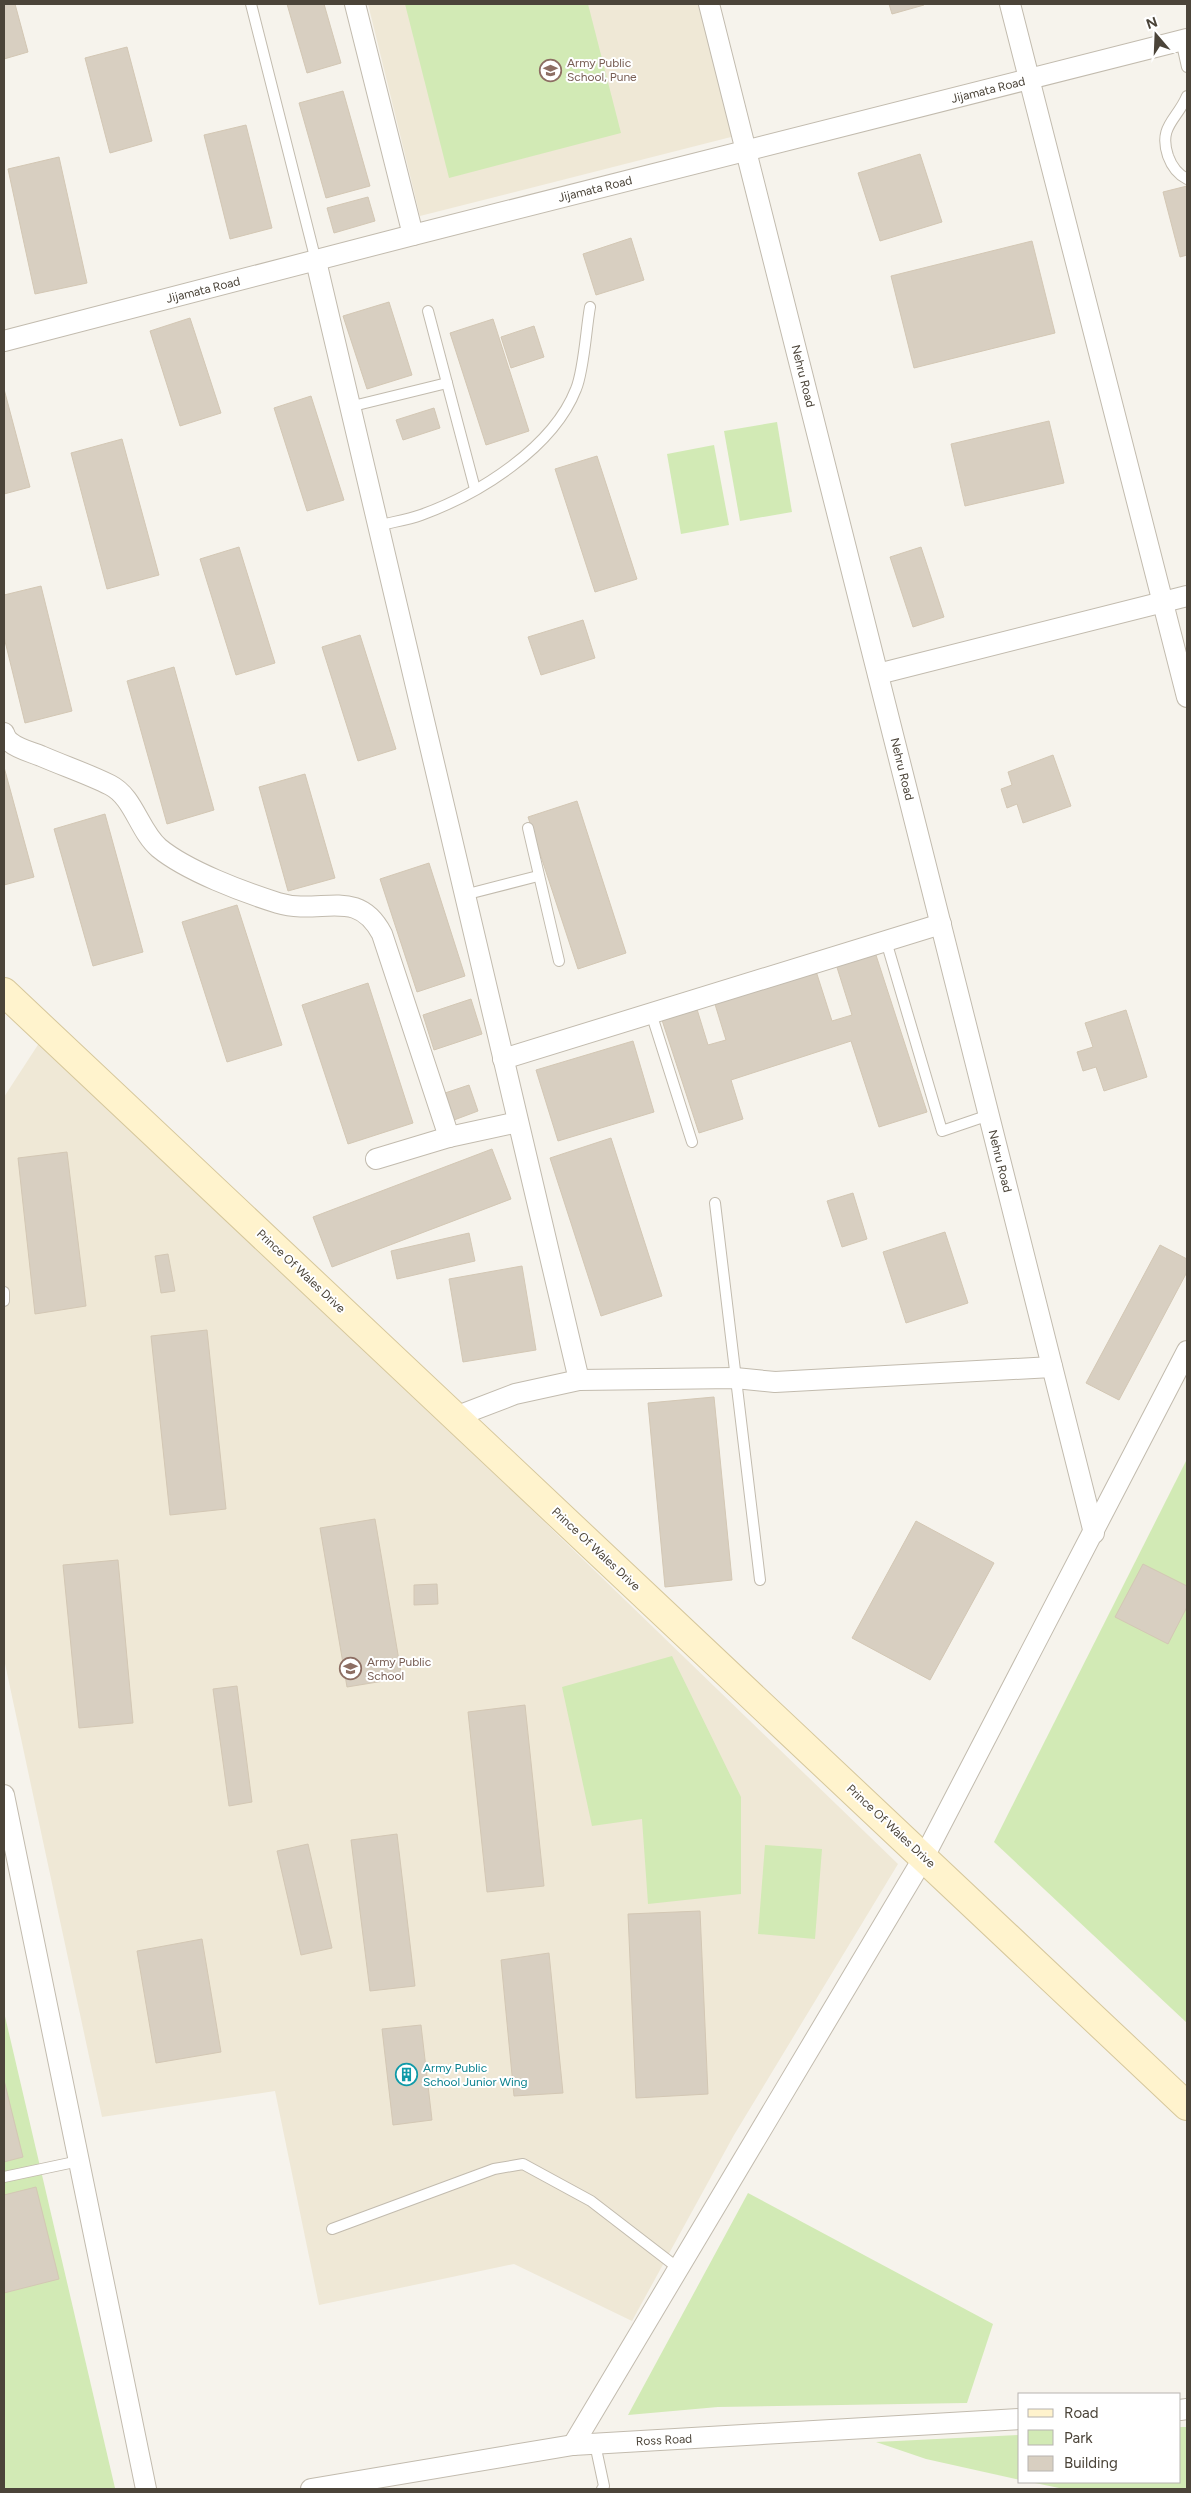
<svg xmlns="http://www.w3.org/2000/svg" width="1191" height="2493" font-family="Figtree,sans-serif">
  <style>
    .education { fill: #efe8d6 }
    .green { fill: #d2eab5 }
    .building { fill: #d8cfc1; stroke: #d3c7b4 }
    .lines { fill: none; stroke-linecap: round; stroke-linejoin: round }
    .lane-casing { stroke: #c2bbae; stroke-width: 12 }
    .street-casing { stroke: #c2bbae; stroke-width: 22 }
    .secondary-casing { stroke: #d6c79b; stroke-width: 30 }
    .lane { stroke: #fff; stroke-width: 10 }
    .street { stroke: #fff; stroke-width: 20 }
    .secondary { stroke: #fff3cd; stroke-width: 28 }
    .labels { text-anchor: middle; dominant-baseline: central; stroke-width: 4; stroke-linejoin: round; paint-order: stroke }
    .education-label { font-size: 12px; fill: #785e54; stroke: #fff; text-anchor: start }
    .street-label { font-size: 12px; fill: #4b4439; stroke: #fff }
    .culture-label { font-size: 12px; fill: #0d838f; stroke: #fff; text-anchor: start }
  </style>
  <rect width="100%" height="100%" fill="#f6f3ec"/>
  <g class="education">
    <path d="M368 4H702L735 136 420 216Z"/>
    <path d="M43 1037 898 1864 734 2135 632 2321 514 2264 319 2305 275 2091 102 2117 4 1659V1097Z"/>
  </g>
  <g class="green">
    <path d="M405 4H588L621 133 449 178Z"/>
    <path d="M777 422 792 512 740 521 724 431Z"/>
    <path d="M714 445 729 525 681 534 667 454Z"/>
    <path d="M1187 1459V2023L994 1842Z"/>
    <path d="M672 1656 741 1797V1894L648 1904 642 1819 592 1826 562 1687Z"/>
    <path d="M765 1845 822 1849 815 1939 758 1934Z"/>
    <path d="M4 2012 115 2488 116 2489H4Z"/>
    <path d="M748 2193 993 2324 967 2403 718 2407 628 2415Z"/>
    <path d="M1180 2427H1187V2489H1064L1030 2482H1180Z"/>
    <path d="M1020 2435V2480L926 2459 876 2442Z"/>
  </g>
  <g class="building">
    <path d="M4 4H15L28 52 4 59Z"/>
    <path d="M287 4H324L341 63 307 73Z"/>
    <path d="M889 4H923L924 5 892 14Z"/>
    <path d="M127 47 152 141 110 153 85 58Z"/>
    <path d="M343 91 370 186 326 198 299 103Z"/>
    <path d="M246 125 272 228 230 239 204 135Z"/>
    <path d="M920 154 942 222 880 241 858 173Z"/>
    <path d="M59 157 87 283 35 294 8 169Z"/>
    <path d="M1187 186V255L1180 257 1163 192Z"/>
    <path d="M368 197 375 221 334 233 327 208Z"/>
    <path d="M631 238 644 280 596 295 583 254Z"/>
    <path d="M1032 241 1055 333 914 368 891 276Z"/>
    <path d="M389 302 412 375 367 389 343 316Z"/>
    <path d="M190 318 221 413 180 426 150 331Z"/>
    <path d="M493 319 529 431 486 445 450 333Z"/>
    <path d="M534 326 544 357 511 368 501 337Z"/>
    <path d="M4 389 30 487 4 494Z"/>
    <path d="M311 396 344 500 307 511 274 408Z"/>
    <path d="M434 408 440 428 403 440 396 420Z"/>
    <path d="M1049 421 1064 483 965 506 951 444Z"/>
    <path d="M122 439 159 575 107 589 71 453Z"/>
    <path d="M597 456 637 579 595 592 555 469Z"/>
    <path d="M239 547 275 663 236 675 200 559Z"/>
    <path d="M921 547 944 617 913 627 890 557Z"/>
    <path d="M41 586 72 711 25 723 4 637V595Z"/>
    <path d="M583 620 595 658 541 675 528 637Z"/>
    <path d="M360 635 396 749 358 761 322 647Z"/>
    <path d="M174 667 214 810 167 824 127 681Z"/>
    <path d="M1053 755 1071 806 1023 823 1017 804 1007 808 1001 789 1012 785 1008 772Z"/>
    <path d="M4 767 34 877 4 885Z"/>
    <path d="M305 774 335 878 288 891 259 787Z"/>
    <path d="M577 801 626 953 578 969 528 817Z"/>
    <path d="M105 814 143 952 93 966 54 829Z"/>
    <path d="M429 863 465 976 417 992 380 879Z"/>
    <path d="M237 905 282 1045 227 1062 182 922Z"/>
    <path d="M874 949 927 1112 879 1127 851 1041 731 1080 743 1119 699 1133 661 1017 696 1006 708 1045 726 1040 714 1001 815 968 832 1021 852 1015 835 961Z"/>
    <path d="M368 983 413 1123 348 1144 302 1005Z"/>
    <path d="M471 999 482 1034 434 1050 423 1015Z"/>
    <path d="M1126 1010 1147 1077 1104 1091 1096 1067 1083 1071 1077 1052 1093 1047 1085 1023Z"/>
    <path d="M633 1041 654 1112 558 1141 536 1070Z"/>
    <path d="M469 1085 478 1111 454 1120 445 1093Z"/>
    <path d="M611 1138 662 1296 601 1316 550 1158Z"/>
    <path d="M492 1149 511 1199 332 1267 313 1217Z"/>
    <path d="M67 1152 86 1306 35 1314 18 1158Z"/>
    <path d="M853 1193 867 1239 842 1247 827 1201Z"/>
    <path d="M945 1232 968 1303 906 1323 883 1252Z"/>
    <path d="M469 1233 475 1261 397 1279 391 1251Z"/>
    <path d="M1160 1245 1187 1259V1272L1119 1400 1086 1383Z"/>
    <path d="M168 1254 175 1291 161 1293 155 1256Z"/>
    <path d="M522 1266 536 1350 463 1362 449 1279Z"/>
    <path d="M207 1330 226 1509 170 1515 151 1336Z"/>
    <path d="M714 1397 732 1580 665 1587 648 1403Z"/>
    <path d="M375 1519 402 1678 347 1687 320 1528Z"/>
    <path d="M916 1521 994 1563 930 1680 852 1638Z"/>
    <path d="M118 1560 133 1723 79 1728 63 1565Z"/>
    <path d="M1143 1564 1187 1586V1607L1168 1644 1115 1617Z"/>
    <path d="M437 1584 438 1604 414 1605V1585Z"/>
    <path d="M237 1686 252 1802 229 1806 213 1689Z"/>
    <path d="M525 1705 544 1886 487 1892 468 1712Z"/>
    <path d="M397 1834 415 1986 370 1991 351 1840Z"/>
    <path d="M308 1844 332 1948 301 1955 277 1851Z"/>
    <path d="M700 1911 708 2094 636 2098 628 1914Z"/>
    <path d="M202 1939 221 2052 156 2063 137 1951Z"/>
    <path d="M549 1953 563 2093 514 2096 501 1960Z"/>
    <path d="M421 2025 432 2120 393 2125 382 2029Z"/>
    <path d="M4 2080 23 2157 4 2162Z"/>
    <path d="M36 2187 59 2279 4 2293V2195Z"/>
  </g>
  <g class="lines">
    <defs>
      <g id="lane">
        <path d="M251 4 316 261"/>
        <path d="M1181 40 1187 67"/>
        <path d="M1187 96C1177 120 1158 126 1168 156 1172 167 1177 174 1187 179"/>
        <path d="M428 311 475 489"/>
        <path d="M349 407 447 383"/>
        <path d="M377 526C392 522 407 520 421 515 479 494 553 448 576 389 584 370 586 329 590 307"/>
        <path d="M528 828 559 961"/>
        <path d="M464 895 538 876"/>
        <path d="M886 941 942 1131 989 1115"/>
        <path d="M651 1013 692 1142"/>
        <path d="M715 1203 760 1580"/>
        <path d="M4 1292V1301"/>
        <path d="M4 2177 79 2161"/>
        <path d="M332 2229 494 2169 523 2164 591 2201 678 2268"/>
        <path d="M595 2444 604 2486 602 2489"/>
      </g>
      <g id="street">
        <path d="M355 4 413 235"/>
        <path d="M709 4 1094 1533"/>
        <path d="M1010 4 1187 697"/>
        <path d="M316 261 579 1380"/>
        <path d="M4 341 413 235 1187 39"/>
        <path d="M878 674 1187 596"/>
        <path d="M4 733C5 736 7 740 10 742 18 749 31 752 41 756 64 766 88 774 110 785 134 797 139 831 159 848 187 871 243 892 278 903 321 916 357 886 382 934L449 1137"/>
        <path d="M503 1059 941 924"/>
        <path d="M376 1159 449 1137 518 1122"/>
        <path d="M455 1417 515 1394 579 1380 735 1378 775 1382 1052 1367"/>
        <path d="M4 1795 146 2489"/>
        <path d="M1180 2410 1187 2409"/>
        <path d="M573 2445 924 1857 1187 1351"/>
        <path d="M311 2489 573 2445 1020 2419"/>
      </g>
      <path id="secondary" d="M4 992 1187 2106"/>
    </defs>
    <use href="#lane" class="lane-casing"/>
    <use href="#street" class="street-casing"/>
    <use href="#secondary" class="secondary-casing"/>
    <use href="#lane" class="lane"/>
    <use href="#street" class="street"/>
    <use href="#secondary" class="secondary"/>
  </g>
  <defs>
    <symbol id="school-ring" viewBox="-11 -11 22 22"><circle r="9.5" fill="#fff" stroke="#8d6e63" stroke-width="1.5"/><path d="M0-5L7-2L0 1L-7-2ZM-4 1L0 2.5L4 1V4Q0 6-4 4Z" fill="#8d6e63"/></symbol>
    <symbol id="building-ring" viewBox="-11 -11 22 22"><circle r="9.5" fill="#fff" stroke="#0f9aa8" stroke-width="1.5"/><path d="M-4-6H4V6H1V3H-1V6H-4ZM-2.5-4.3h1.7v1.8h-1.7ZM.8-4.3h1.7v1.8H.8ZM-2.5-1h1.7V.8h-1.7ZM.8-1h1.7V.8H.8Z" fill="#0f9aa8"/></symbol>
  </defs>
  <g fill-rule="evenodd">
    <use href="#school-ring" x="538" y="58" width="25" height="25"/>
    <use href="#school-ring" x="338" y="1656" width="25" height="25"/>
    <use href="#building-ring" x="394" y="2062" width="25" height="25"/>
  </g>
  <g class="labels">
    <g class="education-label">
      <text x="567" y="63">Army Public<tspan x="567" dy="14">School, Pune</tspan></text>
      <text x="367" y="1662">Army Public<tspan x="367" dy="14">School</tspan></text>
    </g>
    <g class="street-label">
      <text transform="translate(988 90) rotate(-14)">Jijamata Road</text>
      <text transform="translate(595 189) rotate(-14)">Jijamata Road</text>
      <text transform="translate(203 290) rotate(-14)">Jijamata Road</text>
      <text transform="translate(803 376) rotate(76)">Nehru Road</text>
      <text transform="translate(902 769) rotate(76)">Nehru Road</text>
      <text transform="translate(1000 1161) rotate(76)">Nehru Road</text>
      <text transform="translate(301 1271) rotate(43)">Prince Of Wales Drive</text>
      <text transform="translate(596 1549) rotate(43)">Prince Of Wales Drive</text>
      <text transform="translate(891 1826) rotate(43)">Prince Of Wales Drive</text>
      <text transform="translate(664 2440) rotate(-3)">Ross Road</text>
    </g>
    <g class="culture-label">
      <text x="423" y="2068">Army Public<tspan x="423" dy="14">School Junior Wing</tspan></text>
    </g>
  </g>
  <rect width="1191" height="2493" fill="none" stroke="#4b4439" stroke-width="10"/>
  <rect x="1018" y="2393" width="162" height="90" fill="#ffffff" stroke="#b7b4b0"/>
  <rect x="1028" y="2409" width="25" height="8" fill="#fff3cd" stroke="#b7b4b0"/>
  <text x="1064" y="2418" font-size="15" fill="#4b4439">Road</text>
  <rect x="1028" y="2430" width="25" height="15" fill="#d2eab5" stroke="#b7b4b0"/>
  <text x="1064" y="2443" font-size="15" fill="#4b4439">Park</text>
  <rect x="1028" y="2456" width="25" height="15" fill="#d8cfc1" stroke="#b7b4b0"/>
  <text x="1064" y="2468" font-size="15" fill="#4b4439">Building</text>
  <g transform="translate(1156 35) rotate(341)" stroke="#ffffff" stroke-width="4" paint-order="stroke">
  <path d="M0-4L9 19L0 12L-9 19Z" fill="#4b4439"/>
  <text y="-8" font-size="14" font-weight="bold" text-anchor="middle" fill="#4b4439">N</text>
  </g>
</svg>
